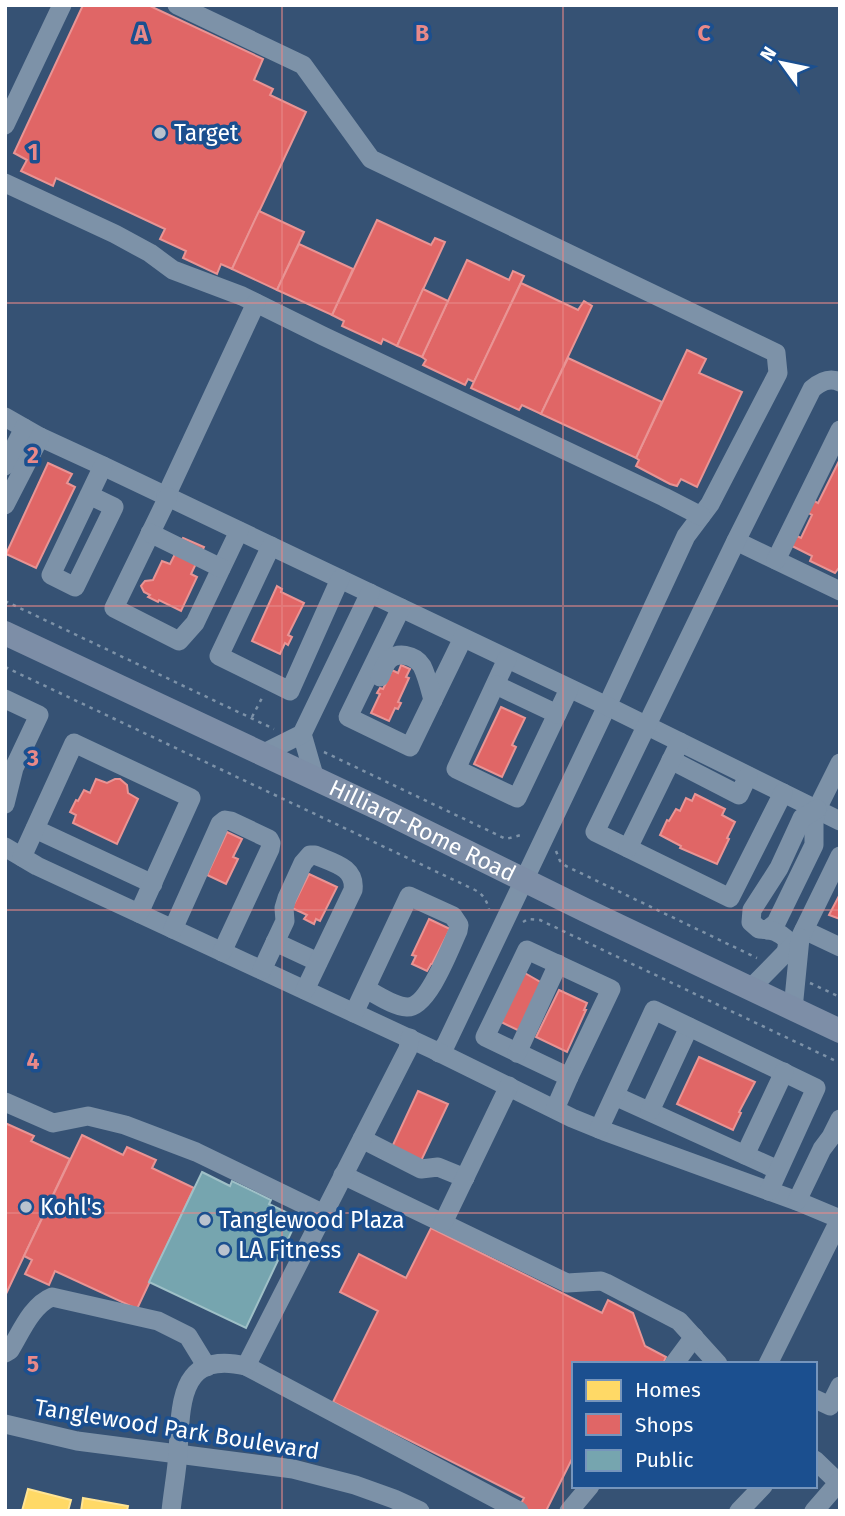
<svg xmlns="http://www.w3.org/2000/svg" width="845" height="1516" font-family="'Fira Sans',sans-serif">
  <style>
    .homes { fill: #ffd966; stroke: #ffe494; stroke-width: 2 }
    .shops { fill: #e06666; stroke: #e99494; stroke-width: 2 }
    .public { fill: #76a5af; stroke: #9fc0c7; stroke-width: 2 }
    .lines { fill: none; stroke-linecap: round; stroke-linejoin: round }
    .path { stroke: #7d92a8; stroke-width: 2.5; stroke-dasharray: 3.5 5; stroke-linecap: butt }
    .minor { stroke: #7d92a8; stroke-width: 19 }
    .major { stroke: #7d8ea7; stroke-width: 24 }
    .grid { fill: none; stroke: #e88989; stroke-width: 2; stroke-opacity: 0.55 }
    .poi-dot { fill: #b9c2ce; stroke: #1b4f8f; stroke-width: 2.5 }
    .labels { text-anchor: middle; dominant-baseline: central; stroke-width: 7; stroke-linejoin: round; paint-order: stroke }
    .poi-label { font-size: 23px; fill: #fff; stroke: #1b4f8f; text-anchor: start }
    .street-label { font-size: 23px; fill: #fff; stroke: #1b4f8f }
    .grid-label { font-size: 23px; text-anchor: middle; font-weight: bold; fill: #e88989; stroke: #1b4f8f; stroke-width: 7; stroke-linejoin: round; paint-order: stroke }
  </style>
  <rect width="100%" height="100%" fill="#365274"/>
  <g class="homes">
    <path d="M28 1489 71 1500 68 1511H22Z"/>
    <path d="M83 1498 128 1506 127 1511H81Z"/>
  </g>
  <g class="shops">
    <path d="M83 5H148L263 59 254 80 273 89 270 95 306 112 232 269 221 264 217 274 183 258 186 251 160 239 165 229 56 178 53 186 21 171 27 160 14 153Z"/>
    <path d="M259 211 304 232 277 290 232 269Z"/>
    <path d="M377 220 431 245 435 238 445 242 397 346 383 339 381 344 342 326 344 321 332 315Z"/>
    <path d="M299 244 353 269 332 315 277 290Z"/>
    <path d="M467 260 509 280 513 271 524 276 474 382 468 379 465 385 423 365 426 360 422 357Z"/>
    <path d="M521 283 578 310 584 301 592 306 541 414 522 405 519 410 471 388Z"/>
    <path d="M423 289 448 301 422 357 397 346Z"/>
    <path d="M687 350 706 359 699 373 742 392 697 487 681 479 677 486 670 484 636 466 639 460 636 458Z"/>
    <path d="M568 358 662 402 636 458 541 414Z"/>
    <path d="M840 459V570L838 569 835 573 810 561 812 556 788 544 793 534 801 538 812 515 803 510 809 498 818 503Z"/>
    <path d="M48 463 72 474 67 483 75 487 36 568 6 554Z"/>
    <path d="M183 538 204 547 191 574 197 577 181 611 159 600 158 602 148 597 150 595 144 592 141 586 145 581 153 580 162 561 170 564Z"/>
    <path d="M277 586 282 589 281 592 304 603 288 635 292 637 288 645 285 643 280 654 252 641Z"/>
    <path d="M401 665 410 669 406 677 409 678 398 702 401 703 398 709 395 708 389 721 371 713 380 694 377 693 380 688 383 689 392 670 398 673Z"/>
    <path d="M501 707 525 718 512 745 516 747 502 777 474 764Z"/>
    <path d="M96 779 107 783 115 779H120L127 785 128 793 138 799 117 844 73 823 76 815 70 812 76 800 78 801 84 790 90 793Z"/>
    <path d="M695 794 725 809 722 815 735 822 727 838 729 839 717 864 680 848 681 846 660 835 667 820 669 821 676 809 680 811 686 798 692 801Z"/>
    <path d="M227 832 242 839 233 857 238 859 226 884 207 875Z"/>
    <path d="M309 874 337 887 320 921 316 919 314 924 304 919 307 915 292 908Z"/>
    <path d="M840 894V919L829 915Z"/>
    <path d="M429 919 450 929 432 964H431L427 971 412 964 416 956 412 955Z"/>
    <path d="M523 972 542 983 524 1033 501 1022Z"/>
    <path d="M559 990 587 1003 584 1010H586L567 1052 536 1037Z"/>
    <path d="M699 1057 755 1082 739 1112 741 1113 733 1130 677 1104Z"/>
    <path d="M418 1091 448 1104 421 1161 392 1147Z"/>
    <path d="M5 1123 34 1136 31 1141 70 1159 5 1296Z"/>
    <path d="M82 1135 123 1155 127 1147 156 1160 152 1168 194 1188 137 1309 55 1271 49 1285 25 1274 32 1260 24 1256Z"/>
    <path d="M431 1228 602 1313 608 1300 633 1313 645 1346 666 1357 663 1364H574V1455L546 1511H526L519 1507 524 1498 333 1402 378 1311 340 1292 359 1254 406 1278Z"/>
  </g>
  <path class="public" d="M202 1172 230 1186 232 1181 271 1200 269 1204 298 1218 246 1328 149 1282Z"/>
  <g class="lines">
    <g class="path">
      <path d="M5 601 274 729"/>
      <path d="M5 667 473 889C483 894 486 899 489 909"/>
      <path d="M252 717 262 698"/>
      <path d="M324 752 506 839 521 835"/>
      <path d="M556 851 560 861 566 866 757 958"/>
      <path d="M523 922 528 919 540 920 840 1063"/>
      <path d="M810 983 840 997"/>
    </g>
    <g class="minor">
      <path d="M177 5 303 65 371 159 776 353 778 373 710 504 686 536 607 706 446 1044 439 1053"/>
      <path d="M5 125 62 5"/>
      <path d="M5 183 115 234 150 253 173 270 242 296 323 336 664 497 701 516"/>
      <path d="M5 417 40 437 103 466 607 706 840 821"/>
      <path d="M5 466 24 428"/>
      <path d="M89 495 114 507 75 587 51 575 103 466"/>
      <path d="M166 496 256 303"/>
      <path d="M168 497 114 608 179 641 195 623 239 531"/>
      <path d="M5 505 40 437"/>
      <path d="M150 533 221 568"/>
      <path d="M736 541 840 591"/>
      <path d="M271 546 219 656 290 691 340 579"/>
      <path d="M776 560 840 430"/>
      <path d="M401 608 348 717 410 747 463 638"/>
      <path d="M507 659 456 769 517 798 569 689"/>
      <path d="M380 677C382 672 384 666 387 662 396 650 415 655 422 666 427 676 430 689 433 700"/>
      <path d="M496 685 557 714"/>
      <path d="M5 699 39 715 14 768 5 804"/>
      <path d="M302 734 315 779"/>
      <path d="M262 754 302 734 370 593"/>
      <path d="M671 760 739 795 748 776"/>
      <path d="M783 793 730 898 595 832 736 541 812 389C820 382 829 377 840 382"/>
      <path d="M35 829 153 884"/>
      <path d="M5 847 37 866 434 1050 572 1118 604 1131 797 1201 840 1219"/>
      <path d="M628 848 680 742"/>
      <path d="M22 857 74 743 191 798 139 913"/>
      <path d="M173 929 220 824 225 820 231 821 269 839 271 843 270 849 222 952"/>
      <path d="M767 930 776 923 814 845V821L817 809 840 763"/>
      <path d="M804 930 840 947"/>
      <path d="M275 942 318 962"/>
      <path d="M527 950 611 989 569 1077 485 1037Z"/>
      <path d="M786 954 788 941C779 931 772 930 759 929L751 922 752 910 779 868 802 818 817 809"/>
      <path d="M262 970 285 921 284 908 287 898 303 863 310 855H315C333 863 356 867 353 890L305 990"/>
      <path d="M751 988 800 938 840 856"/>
      <path d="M793 1009 800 938"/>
      <path d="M354 1013 409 896 453 916 459 925 458 931C450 948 428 1008 407 1007 393 1006 378 995 366 989"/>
      <path d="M517 1053 558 964"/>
      <path d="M615 1096 778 1170"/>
      <path d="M5 1102 53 1123 88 1116 125 1125 196 1152 324 1214"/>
      <path d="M555 1109 569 1077"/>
      <path d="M650 1111 689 1027"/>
      <path d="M599 1129 654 1010 816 1088 769 1191"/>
      <path d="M362 1139 421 1169 438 1167 465 1178"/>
      <path d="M745 1155 784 1072"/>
      <path d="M343 1175 567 1283 601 1281 606 1283 679 1321 718 1364"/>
      <path d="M797 1201 822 1149 831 1137 840 1119"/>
      <path d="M443 1223 509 1086"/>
      <path d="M5 1353 10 1350C21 1332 32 1305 52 1297L158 1321 188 1336 207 1367"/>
      <path d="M674 1364 694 1337"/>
      <path d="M768 1364 840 1219"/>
      <path d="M246 1366 519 1511"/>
      <path d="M815 1399 830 1406 840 1386"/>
      <path d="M5 1424 77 1441 293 1469 355 1485 394 1499 420 1511"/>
      <path d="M815 1460 840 1484"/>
      <path d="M171 1511C173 1491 177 1471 178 1452 181 1404 179 1350 246 1366L408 1049 410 1038"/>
      <path d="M569 1511 590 1486"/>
      <path d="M739 1511 763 1486"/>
      <path d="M814 1511 840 1481"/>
    </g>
    <path class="major" id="s1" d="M5 633 382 810 585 910 840 1031"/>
  </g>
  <path class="grid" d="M282 5V1511M563 5V1511M5 303H840M5 606H840M5 910H840M5 1213H840"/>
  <g class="poi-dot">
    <circle cx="160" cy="133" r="7"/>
    <circle cx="26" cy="1207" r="7"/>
    <circle cx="205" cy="1220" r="7"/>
    <circle cx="224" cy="1250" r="7"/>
  </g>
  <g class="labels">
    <g class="poi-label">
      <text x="174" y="133">Target</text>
      <text x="40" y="1207">Kohl's</text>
      <text x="219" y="1220">Tanglewood Plaza</text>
      <text x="238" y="1250">LA Fitness</text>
    </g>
    <g class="street-label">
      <text stroke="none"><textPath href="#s1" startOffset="462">Hilliard-Rome Road</textPath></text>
      <text transform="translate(177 1429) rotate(9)">Tanglewood Park Boulevard</text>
    </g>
  </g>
  <g class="grid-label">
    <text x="141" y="41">A</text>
    <text x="422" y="41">B</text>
    <text x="704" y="41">C</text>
    <text x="33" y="160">1</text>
    <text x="33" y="463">2</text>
    <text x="33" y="766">3</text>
    <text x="33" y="1069">4</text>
    <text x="33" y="1372">5</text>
  </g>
  <rect width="845" height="1516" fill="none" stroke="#ffffff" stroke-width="14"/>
  <rect x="572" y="1362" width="245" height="126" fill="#1b4f8f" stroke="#7695bc" stroke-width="2"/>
  <rect x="586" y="1380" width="35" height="21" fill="#ffd966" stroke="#7695bc" stroke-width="2"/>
  <text x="635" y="1397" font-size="21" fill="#ffffff">Homes</text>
  <rect x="586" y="1414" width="35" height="21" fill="#e06666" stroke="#7695bc" stroke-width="2"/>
  <text x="635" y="1432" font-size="21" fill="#ffffff">Shops</text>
  <rect x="586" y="1450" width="35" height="21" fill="#76a5af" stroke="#7695bc" stroke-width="2"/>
  <text x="635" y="1467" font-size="21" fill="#ffffff">Public</text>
  <g transform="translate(782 63) rotate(303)" stroke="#1b4f8f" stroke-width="5" paint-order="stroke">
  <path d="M0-5L12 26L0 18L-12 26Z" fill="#ffffff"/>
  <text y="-10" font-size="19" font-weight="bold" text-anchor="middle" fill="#ffffff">N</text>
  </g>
</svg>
